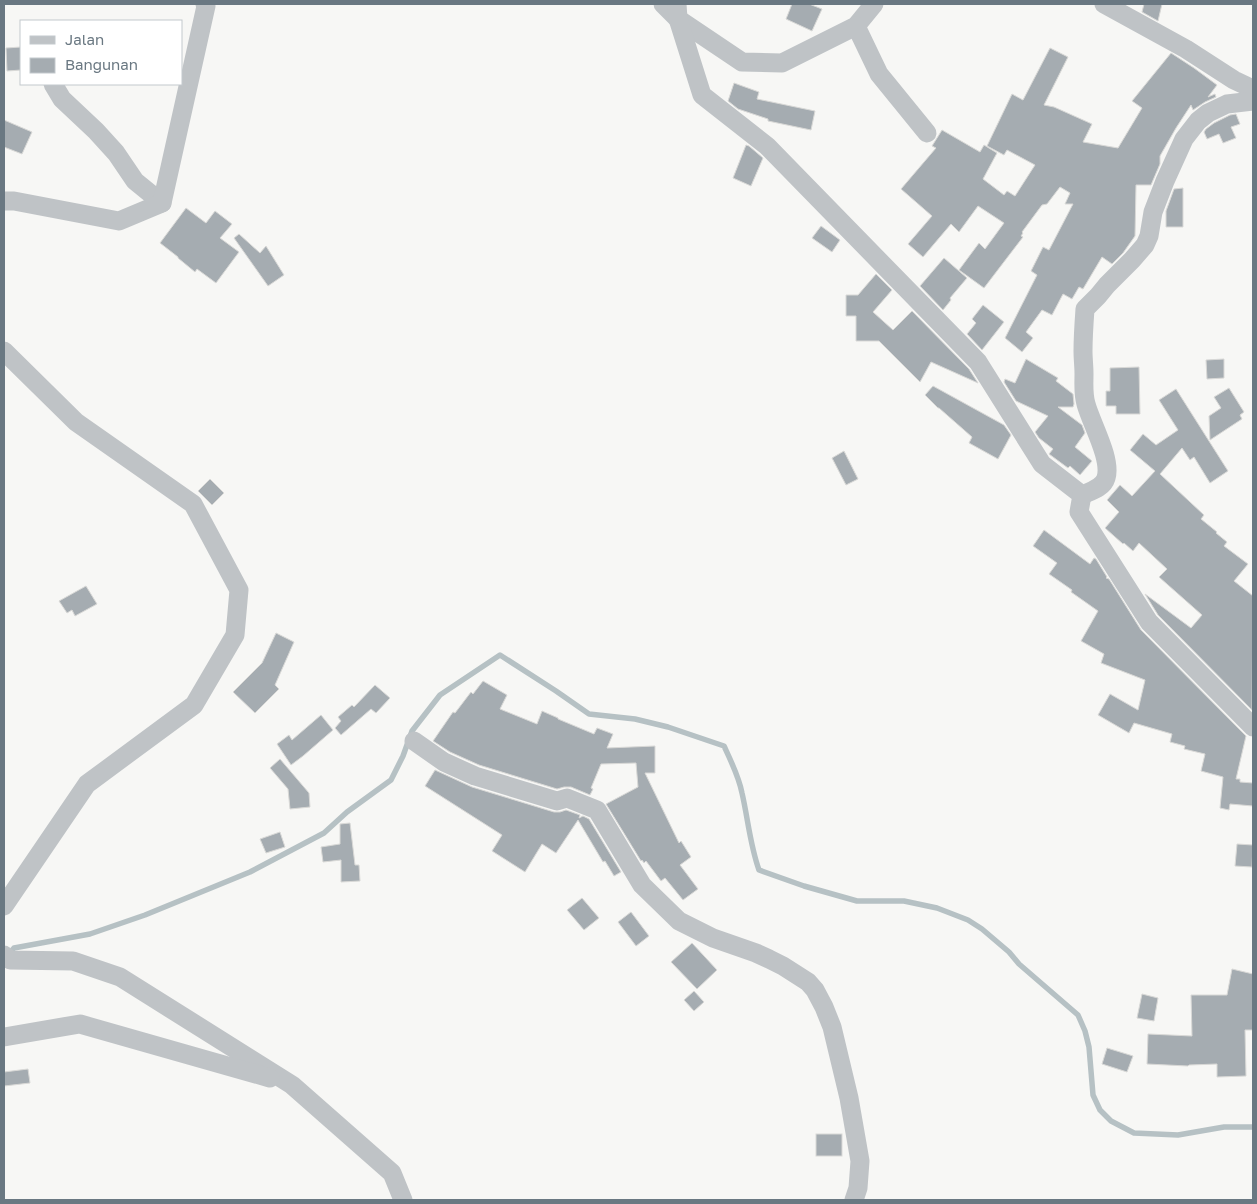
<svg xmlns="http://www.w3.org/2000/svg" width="1257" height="1204" font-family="'Golos Text',sans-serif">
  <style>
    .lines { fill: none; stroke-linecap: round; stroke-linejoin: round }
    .stream { stroke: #b6c1c4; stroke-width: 5.5 }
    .building { fill: #a5acb1; stroke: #d9d9d7 }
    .minor { stroke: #bfc3c6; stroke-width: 19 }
  </style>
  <rect width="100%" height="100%" fill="#f7f7f5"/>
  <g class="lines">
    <path class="stream" d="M9 954 14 948 90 934 145 915 250 872 324 833 347 812 391 780 403 756 412 731 440 695 500 655 556 691 589 714 635 719 668 727 724 746C731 761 739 777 742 793 748 819 750 845 759 870L804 886 857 901H904L937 908 968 920 982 929 1009 952 1019 964 1078 1015 1085 1031 1089 1047 1093 1095 1100 1110 1111 1121 1134 1133 1178 1135 1224 1127H1253"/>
  </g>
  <g class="building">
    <path d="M792 4H809L822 9 812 31 786 19Z"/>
    <path d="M1144 4H1162L1158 21 1142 12Z"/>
    <path d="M21 47V70L7 71 6 48Z"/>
    <path d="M1050 48 1068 57 1044 105 1054 107 1092 124 1083 142 1118 148 1142 108 1132 101 1171 53 1194 68 1217 85 1208 97 1215 94 1216 97 1205 102 1193 110 1191 105 1176 128 1160 156V164L1151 185H1136L1135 236 1123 253 1112 264 1102 257 1083 289 1079 287 1072 299 1063 294 1052 315 1042 310 1026 332 1033 338 1022 352 1005 338 1037 275 1031 271 1043 247 1049 250 1073 204H1065L1070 193 1060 187 1047 204 1042 205 1022 232 1023 233 1021 236 1023 237 984 288 959 270 979 243 985 249 1004 223 978 206 959 232 951 224 923 257 908 244 932 216 901 189 936 148 932 146 942 130 980 152 984 145 997 153 983 179 1004 195 1007 191 1015 196 1035 165 1007 150 1004 155 987 146 1012 94 1023 100Z"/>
    <path d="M734 83 759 92 757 99 815 111 811 130 768 121V119L738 109 728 101Z"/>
    <path d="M1236 114 1240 124 1231 127 1236 138 1223 143 1219 134 1207 139 1204 132 1206 129 1214 123 1230 115Z"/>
    <path d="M4 120 32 132 22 154 4 147Z"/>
    <path d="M746 145 749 146 763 158 751 186 733 178Z"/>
    <path d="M1183 188V227H1166V211L1174 189Z"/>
    <path d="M186 208 206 223 215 211 232 224 220 238 239 252 216 283 197 269 195 272 178 258V257L160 243Z"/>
    <path d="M821 226 840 240 832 252 812 238Z"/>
    <path d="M239 234 260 253 266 246 284 275 268 286 234 238Z"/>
    <path d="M944 258 967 278 950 298 951 300 943 310 920 286Z"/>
    <path d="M876 274 892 290 873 312 893 330 912 311 969 369 978 383 931 362 920 382 879 341H856V316H846V295H858Z"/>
    <path d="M983 305 1004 322 982 350 967 334 976 323 972 319Z"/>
    <path d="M1026 359 1058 378 1056 381 1073 394 1074 404 1073 407H1058L1082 425 1085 433 1075 447 1092 461 1080 475 1070 466 1068 468 1049 454 1053 449 1039 438 1035 432 1048 416 1016 401 1004 382 1005 379 1015 383Z"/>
    <path d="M1224 359V378L1207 379 1206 360Z"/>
    <path d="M1139 367 1140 414H1116V406H1106V391H1110V368Z"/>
    <path d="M933 386 1004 425 1011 435 998 459 969 443 972 437 939 408H938L925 395Z"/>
    <path d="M1229 388 1244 412 1240 415 1242 419 1210 440 1209 416 1221 408 1214 397Z"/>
    <path d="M1176 389 1228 471 1210 483 1194 457 1190 460 1182 448 1160 474 1204 515 1201 519 1217 532 1216 533 1227 542 1224 546 1248 564 1234 581 1253 596 1252 710 1158 615 1145 594 1191 628 1202 615 1159 577 1167 569 1139 543 1133 551 1124 543 1123 544 1105 528 1119 512 1107 500 1120 485 1132 496 1155 471 1130 450 1143 434 1156 445 1178 430 1159 400Z"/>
    <path d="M844 451 858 479 846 485 832 458Z"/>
    <path d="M210 479 224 493 212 505 198 491Z"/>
    <path d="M1044 530 1090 564 1094 558 1096 559 1107 577 1106 578 1109 579 1141 630 1246 736 1236 779H1240V782L1253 783V806L1230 804 1229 810 1220 808 1223 777 1201 771 1205 754 1184 749 1185 746 1170 742 1172 734 1134 723 1129 733 1098 715 1110 694 1138 710 1145 680 1101 663 1104 654 1081 641 1098 611 1071 592 1072 590 1049 574 1057 563 1033 546Z"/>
    <path d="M86 586 97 604 75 616 72 610 67 613 59 601Z"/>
    <path d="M276 633 294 642 275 685 279 689 255 713 233 692 262 663Z"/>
    <path d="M483 681 507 695 500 709 537 724 542 711 558 718V719L594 734 597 728 613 734 607 748 655 746V773H645L679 843 681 841 691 857 680 865 698 889 683 900 665 878 661 881 646 861 644 863 642 860 641 861 606 804 638 787 636 763 601 764 591 788 593 789 590 795 571 787H564L557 789 479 765 450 752 433 741 453 712 455 713 471 692 473 694Z"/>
    <path d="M375 685 390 698 376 713 371 709 341 735 335 728 341 721 338 717 352 705 354 707Z"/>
    <path d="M321 715 333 730 303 756 291 765 277 744 289 735 292 740Z"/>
    <path d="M280 759 309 793 310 807 290 809 288 789 270 768Z"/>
    <path d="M435 770 472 787 554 812H560L566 810 580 815 579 818 583 816 589 819 621 872 614 876 605 861 603 862 578 820 556 853 542 844 525 872 492 851 502 835 425 786Z"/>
    <path d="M350 823 355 865H359L360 881 341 882V860L323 862 321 847 340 844V824Z"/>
    <path d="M280 832 285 847 266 853 260 839Z"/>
    <path d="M1237 844 1253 845 1252 867 1235 866Z"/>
    <path d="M582 898 599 918 584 930 567 910Z"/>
    <path d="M631 912 649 936 636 946 618 922Z"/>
    <path d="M692 943 717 970 697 989 671 962Z"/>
    <path d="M1232 969 1253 974V1030H1245L1246 1076 1217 1077V1064L1189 1065 1188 1066 1147 1064 1148 1034 1192 1036 1191 995H1227Z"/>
    <path d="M694 991 704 1002 694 1011 684 1000Z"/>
    <path d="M1142 994 1158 998 1154 1021 1137 1018Z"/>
    <path d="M1107 1048 1133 1056 1127 1072 1102 1064Z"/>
    <path d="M28 1069 30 1083 4 1086V1072Z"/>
    <rect x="816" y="1134" width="26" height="22"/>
  </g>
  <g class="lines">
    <g class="minor">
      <path d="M663 4 678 19 742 62 782 63 856 26 874 4"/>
      <path d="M677 4 678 19 702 95 767 146 978 362 1042 464 1082 495 1079 512 1149 622 1253 727"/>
      <path d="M1104 4 1186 49 1234 80 1253 89"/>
      <path d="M856 26 879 74 927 133"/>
      <path d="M53 84 62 99 96 131 116 153 135 181 162 203"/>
      <path d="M4 201H14L119 221 162 203 206 6 205 4"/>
      <path d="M4 351 76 422 193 504 239 590 235 635 194 705 87 784 4 906"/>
      <path d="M1082 495C1091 491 1103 488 1106 478 1112 459 1091 423 1086 404 1083 394 1084 385 1084 374 1084 366 1083 359 1083 351 1083 337 1084 323 1085 309L1098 296 1107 285 1132 260 1145 245 1149 236 1153 212 1165 181 1184 139 1198 121 1208 113 1227 104 1253 101"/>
      <path d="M414 741 444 762 475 776 557 801 567 798 597 810 642 885 679 921 713 938 756 953 769 959 783 966 808 982 815 990 824 1007 832 1027 849 1098 860 1161 858 1188 854 1200"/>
      <path d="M4 955 10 960 73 961 120 977 292 1085 392 1173 403 1200"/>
      <path d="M4 1037 80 1024 270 1078"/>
    </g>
  </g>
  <rect width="1257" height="1204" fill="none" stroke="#6a7882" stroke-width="10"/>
  <rect x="20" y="20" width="162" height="65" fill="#ffffff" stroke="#c3c9cd"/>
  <rect x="30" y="36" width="25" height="8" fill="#bfc3c6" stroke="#c3c9cd"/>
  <text x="65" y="45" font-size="15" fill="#6a7882">Jalan</text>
  <rect x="30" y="58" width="25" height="15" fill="#a5acb1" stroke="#c3c9cd"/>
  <text x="65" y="70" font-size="15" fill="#6a7882">Bangunan</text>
</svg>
